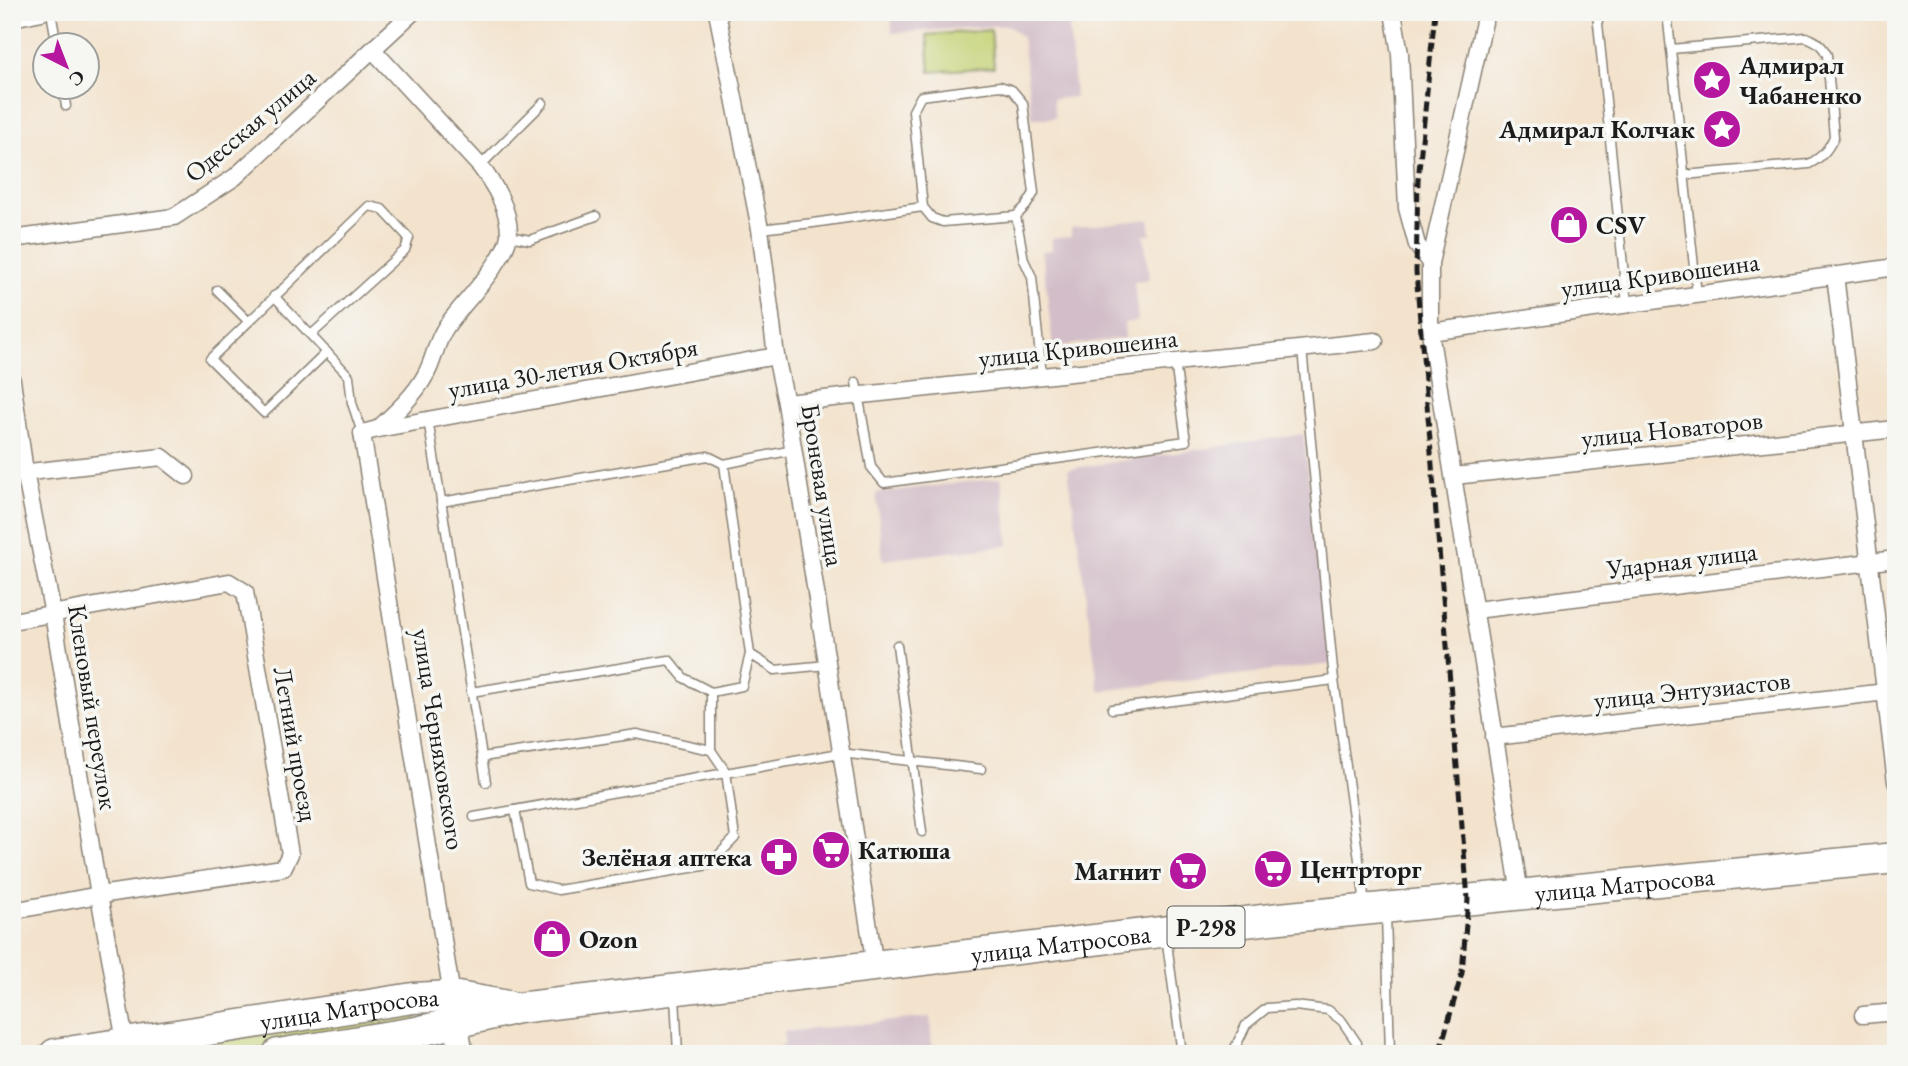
<svg xmlns="http://www.w3.org/2000/svg" width="1908" height="1066" font-family="'EB Garamond',serif">
  <style>
    .industrial { fill: #d2bdc8 }
    .green { fill: #c4d173; stroke: #707648; stroke-width: 2 }
    .lines { fill: none; stroke-linecap: round; stroke-linejoin: round }
    .lane-casing { stroke: #888074; stroke-width: 11 }
    .street-casing { stroke: #888074; stroke-width: 19 }
    .secondary-casing { stroke: #888074; stroke-width: 26 }
    .highway-casing { stroke: #888074; stroke-width: 33 }
    .lane { stroke: #fff; stroke-width: 8 }
    .street { stroke: #fff; stroke-width: 16 }
    .secondary { stroke: #fff; stroke-width: 23 }
    .highway { stroke: #fff; stroke-width: 30 }
    .rail { stroke: #1c1c1c; stroke-width: 5; stroke-dasharray: 10 5; stroke-linecap: butt }
    .labels { text-anchor: middle; dominant-baseline: central; stroke-width: 7; stroke-linejoin: round; paint-order: stroke }
    .shield { fill: #f6f6f2; stroke: #5d5d5c; stroke-width: 2 }
    .shield-label { font-size: 24px; font-weight: bold; fill: #1c1c1c }
    .poi-label { font-size: 26px; font-weight: bold; fill: #1c1c1c; stroke: #f6f6f2; text-anchor: start }
    .street-label { font-size: 26px; fill: #1c1c1c; stroke: #f6f6f2 }
  </style>
  <rect width="100%" height="100%" fill="#f6f6f2"/>
  <filter id="ink" filterUnits="userSpaceOnUse"><feTurbulence type="fractalNoise" baseFrequency=".0143" numOctaves="2"/><feDisplacementMap in="SourceGraphic" scale="14" xChannelSelector="R" yChannelSelector="G"/><feConvolveMatrix kernelMatrix="1 2 1 2 8 2 1 2 1" color-interpolation-filters="sRGB"/></filter>
  <filter id="wash" filterUnits="userSpaceOnUse"><feTurbulence type="fractalNoise" baseFrequency=".00686" numOctaves="4" result="noise"/><feDisplacementMap in="SourceGraphic" scale="28" xChannelSelector="R" yChannelSelector="G"/><feGaussianBlur stdDeviation="1.57" result="paint"/><feColorMatrix in="noise" values="0 0 0 0 0 0 0 0 0 0 0 0 0 0 0 0 0 1.4 0 .05"/><feComposite in="paint" operator="in"/></filter>
  <g filter="url(#wash)">
    <rect width="100%" height="100%" fill="#f3e3cd"/>
    <g class="industrial">
      <path d="M891 12H1068L1075 97 1053 99 1055 118H1032L1022 37 1008 25 892 33Z"/>
      <path d="M1149 219 1151 234 1144 235 1149 280 1134 282 1138 321 1124 323 1125 338 1053 347 1042 251 1052 250 1051 238 1071 236V228Z"/>
      <path d="M1303 434 1333 664 1099 691 1068 469Z"/>
      <path d="M1001 478 1009 545 883 560 876 493Z"/>
      <path d="M930 1017 932 1054H782L780 1045 785 1044 783 1032Z"/>
    </g>
    <g class="green">
      <path d="M991 30 994 67 930 72 927 35Z"/>
      <path d="M414 1006 417 1024 225 1054H152Z"/>
    </g>
  </g>
  <g filter="url(#ink)">
    <g class="lines">
      <defs>
        <g id="lane">
          <path d="M51 12 57 46"/>
          <path d="M1667 12 1697 295"/>
          <path d="M1597 14 1627 304"/>
          <path d="M1484 22 1495 12"/>
          <path d="M1671 49 1806 37C1817 41 1822 45 1827 55L1834 137C1828 150 1822 157 1809 164L1684 175"/>
          <path d="M1000 86 1012 90 1023 103 1034 193 1026 206 1016 216 943 222 932 218 923 207 913 111 921 96Z"/>
          <path d="M63 88 66 106"/>
          <path d="M480 166 543 103"/>
          <path d="M1016 216 1024 260 1032 277 1042 376"/>
          <path d="M760 229 813 223 923 207"/>
          <path d="M509 236 530 240 596 216"/>
          <path d="M217 290 248 321"/>
          <path d="M274 296 349 376 352 403 362 433"/>
          <path d="M311 335 405 250 409 238 382 209 369 206 210 359 264 413 327 352"/>
          <path d="M856 382 871 467 884 483 1186 441 1175 362"/>
          <path d="M428 419 486 782"/>
          <path d="M793 450 724 464 750 654 775 670 827 665"/>
          <path d="M441 502 708 456 724 464"/>
          <path d="M897 645 922 832"/>
          <path d="M1334 680 1365 903"/>
          <path d="M471 692 669 660 684 678 711 692 742 686 750 654"/>
          <path d="M711 692V750"/>
          <path d="M1112 709 1334 680 1302 349"/>
          <path d="M482 757 637 734 711 750 726 772 735 838 709 865 558 890 529 883 515 810"/>
          <path d="M474 817 840 753 981 769"/>
          <path d="M1386 914 1390 1054"/>
          <path d="M1166 936 1182 1054"/>
          <path d="M675 996 678 1054"/>
          <path d="M1232 1054 1246 1025 1267 1008 1295 1006 1328 1010 1342 1021 1357 1043V1054"/>
        </g>
        <g id="street">
          <path d="M717 12 760 229 776 356 786 403 875 966"/>
          <path d="M1393 12 1400 54 1407 208 1417 245 1430 263"/>
          <path d="M12 18 42 12"/>
          <path d="M1484 22 1430 263V332L1520 894"/>
          <path d="M373 50 480 166C495 186 509 208 509 234 508 259 461 305 446 327 436 341 434 361 425 376 414 396 396 412 379 428"/>
          <path d="M12 239 174 217 235 177 413 12"/>
          <path d="M1835 275 1896 782"/>
          <path d="M1430 332 1896 267"/>
          <path d="M12 380 25 472 53 614 99 895 126 1047"/>
          <path d="M786 403 1375 341"/>
          <path d="M12 474 162 457 186 476"/>
          <path d="M1454 476 1896 429"/>
          <path d="M1475 610 1896 559"/>
          <path d="M12 621 229 582 245 592 290 854 283 868 99 895 12 911"/>
          <path d="M1494 737 1895 691"/>
          <path d="M452 996 362 433 378 429 776 356"/>
          <path d="M1863 1015 1896 1012"/>
        </g>
        <path id="secondary" d="M454 1008 461 1054"/>
        <g id="highway">
          <path id="s1" d="M55 1054 413 998 452 996 508 1006"/>
          <path id="s2" d="M278 1054 416 1032 518 1008 1280 918 1896 858"/>
        </g>
      </defs>
      <use href="#lane" class="lane-casing"/>
      <use href="#street" class="street-casing"/>
      <use href="#secondary" class="secondary-casing"/>
      <use href="#highway" class="highway-casing"/>
      <use href="#lane" class="lane"/>
      <use href="#street" class="street"/>
      <use href="#secondary" class="secondary"/>
      <use href="#highway" class="highway"/>
      <path class="rail" d="M1435 12 1418 180 1416 272 1468 899 1462 973 1439 1054"/>
    </g>
  </g>
  <defs>
    <symbol id="sight-disc" viewBox="-11 -11 22 22"><circle r="9.5" fill="#b5179e" stroke="#f6f6f2"/><path d="M0-6L1.8-2.2L6-1.7L2.9 1.2L3.7 5.4L0 3.3L-3.7 5.4L-2.9 1.2L-6-1.7L-1.8-2.2Z" fill="#fff"/></symbol>
    <symbol id="shop-disc" viewBox="-11 -11 22 22"><circle r="9.5" fill="#b5179e" stroke="#f6f6f2"/><path d="M-5-2.5h2.3a2.7 3.5 0 0 1 5.4 0H5L5.5 6h-11ZM-1.5-2.5h3a1.5 2.3 0 0 0-3 0Z" fill="#fff"/></symbol>
    <symbol id="supermarket-disc" viewBox="-11 -11 22 22"><circle r="9.5" fill="#b5179e" stroke="#f6f6f2"/><path d="M-6-5.5h2.5l.6 2H6L4.5 2H-2.5L-4.4-4H-6ZM-1.5 3.2a1.3 1.3 0 1 0 .1 0ZM3 3.2a1.3 1.3 0 1 0 .1 0Z" fill="#fff"/></symbol>
    <symbol id="pharmacy-disc" viewBox="-11 -11 22 22"><circle r="9.5" fill="#b5179e" stroke="#f6f6f2"/><path d="M-2-6h4v4h4v4h-4v4h-4v-4h-4v-4h4Z" fill="#fff"/></symbol>
  </defs>
  <g fill-rule="evenodd">
    <use href="#sight-disc" x="1690" y="58" width="44" height="44"/>
    <use href="#sight-disc" x="1700" y="107" width="44" height="44"/>
    <use href="#shop-disc" x="1547" y="203" width="44" height="44"/>
    <use href="#supermarket-disc" x="809" y="828" width="44" height="44"/>
    <use href="#pharmacy-disc" x="757" y="835" width="44" height="44"/>
    <use href="#supermarket-disc" x="1251" y="847" width="44" height="44"/>
    <use href="#supermarket-disc" x="1166" y="849" width="44" height="44"/>
    <use href="#shop-disc" x="530" y="917" width="44" height="44"/>
  </g>
  <g class="labels">
    <rect class="shield" x="1167.5" y="906.5" width="77" height="41" rx="5"/>
    <g class="shield-label">
      <text x="1206" y="927">Р-298</text>
    </g>
    <g class="poi-label">
      <text x="1739" y="65">Адмирал<tspan x="1739" dy="30">Чабаненко</tspan></text>
      <text x="1695" y="129" text-anchor="end">Адмирал Колчак</text>
      <text x="1596" y="225">CSV</text>
      <text x="858" y="850">Катюша</text>
      <text x="752" y="857" text-anchor="end">Зелёная аптека</text>
      <text x="1300" y="869">Центрторг</text>
      <text x="1161" y="871" text-anchor="end">Магнит</text>
      <text x="579" y="939">Ozon</text>
    </g>
    <g class="street-label">
      <text transform="translate(250 125) rotate(-40)">Одесская улица</text>
      <text transform="translate(1660 275) rotate(-8)">улица Кривошеина</text>
      <text transform="translate(1078 348) rotate(-6)">улица Кривошеина</text>
      <text transform="translate(573 368) rotate(-10)">улица 30-летия Октября</text>
      <text transform="translate(1672 429) rotate(-6)">улица Новаторов</text>
      <text transform="translate(823 485) rotate(81)">Броневая улица</text>
      <text transform="translate(1682 560) rotate(-7)">Ударная улица</text>
      <text transform="translate(1692 690) rotate(-6)">улица Энтузиастов</text>
      <text transform="translate(93 707) rotate(81)">Кленовый переулок</text>
      <text transform="translate(439 739) rotate(81)">улица Черняховского</text>
      <text transform="translate(296 744) rotate(80)">Летний проезд</text>
      <text stroke="none"><textPath href="#s2" startOffset="1358">улица Матросова</textPath></text>
      <text stroke="none"><textPath href="#s2" startOffset="791">улица Матросова</textPath></text>
      <text stroke="none"><textPath href="#s1" startOffset="298">улица Матросова</textPath></text>
    </g>
  </g>
  <rect width="1908" height="1066" fill="none" stroke="#f6f6f2" stroke-width="42"/>
  <g transform="translate(66 66) rotate(138)"><circle r="33" fill="#f6f6f2" stroke="#9f9f9c" stroke-width="2"/>
  <path d="M0-5L12 26L0 18L-12 26Z" fill="#b5179e"/>
  <text y="-10" font-size="19" font-weight="bold" text-anchor="middle" fill="#1c1c1c">С</text>
  </g>
</svg>
